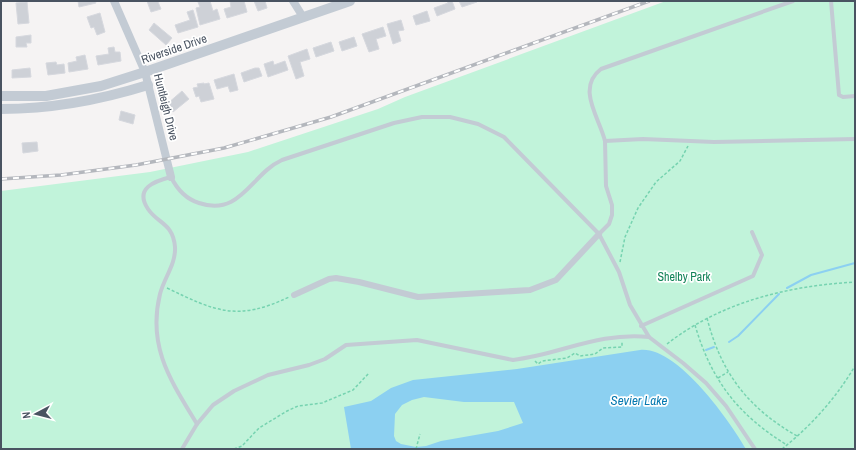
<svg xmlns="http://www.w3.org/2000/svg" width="856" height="450" font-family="'Archivo Narrow',sans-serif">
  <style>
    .green { fill: #c1f3da }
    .water { fill: #8cd0f1; fill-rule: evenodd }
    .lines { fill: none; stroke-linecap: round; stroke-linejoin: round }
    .stream { stroke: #8cd0f1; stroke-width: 2 }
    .building { fill: #ced1d7; stroke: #d6d8de }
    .path { stroke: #76d3b0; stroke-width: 1.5; stroke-dasharray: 3 2; stroke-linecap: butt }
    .service { stroke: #c3cbd4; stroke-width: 4 }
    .pedestrian { stroke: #c3cbd4; stroke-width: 6 }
    .minor { stroke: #c3cbd4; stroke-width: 8 }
    .tertiary { stroke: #c3cbd4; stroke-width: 10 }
    .rail-casing { stroke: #b4b7bd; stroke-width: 3.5 }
    .rail { stroke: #fff; stroke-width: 2; stroke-dasharray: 6; stroke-linecap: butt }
    .labels { text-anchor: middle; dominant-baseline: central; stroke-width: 3.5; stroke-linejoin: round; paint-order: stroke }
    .street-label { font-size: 12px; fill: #495361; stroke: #fff }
    .park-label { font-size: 12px; fill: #138358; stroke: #fff }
    .water-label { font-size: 13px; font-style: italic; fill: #0679b0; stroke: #fff }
  </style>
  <rect width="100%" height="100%" fill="#f5f3f3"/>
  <path class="green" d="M666 1H855V449H1V191L150 172 248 152 378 109 405 97Z"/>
  <path class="water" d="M640 350C677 346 729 420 746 449H351L344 407 371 401 391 388 413 380 517 369ZM424 397 464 402H514L523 423 498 431 441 441 426 446 416 447 401 444 396 441 394 436 395 414 402 405 412 400Z"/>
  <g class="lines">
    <g class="stream">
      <path d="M787 288 811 275 855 263"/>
      <path d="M729 342 738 336 779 294"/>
      <path d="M706 350 714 347"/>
    </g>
  </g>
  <g class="building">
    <path d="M78 1H95L96 3 79 7Z"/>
    <path d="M147 1H162L158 2 161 9 151 12Z"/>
    <path d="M203 1H210L213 11 217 9 220 19 200 25 196 8 200 7 198 2Z"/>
    <path d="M230 1H244L247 12 227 18 224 9 231 7Z"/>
    <path d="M254 1H265L267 8 258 11Z"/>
    <path d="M447 1H452L455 9 437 16 434 8 448 3Z"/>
    <path d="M459 1H476L477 2 462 7Z"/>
    <path d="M27 2 29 23 18 24 16 3Z"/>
    <path d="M193 10 198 27 178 33 175 25 190 20 187 12Z"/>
    <path d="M427 11 430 21 416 25 413 16Z"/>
    <path d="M100 13 105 32 97 35 94 27 91 28 87 17Z"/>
    <path d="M401 20 404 30 398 31 401 41 393 44 387 24Z"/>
    <path d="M154 23 172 38 166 45 149 30Z"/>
    <path d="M383 27 386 36 376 39 379 49 369 52 362 34Z"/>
    <path d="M31 35V43H26L27 47H16V37Z"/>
    <path d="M354 37 357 46 342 51 339 42Z"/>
    <path d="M331 42 334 51 316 57 313 48Z"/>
    <path d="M114 47 115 52H120L121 61 98 65 96 56 109 54 108 48Z"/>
    <path d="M307 49 310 59 300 62 304 76 296 79 288 56Z"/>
    <path d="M85 55 88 69 69 72 68 63 77 61 76 57Z"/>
    <path d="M273 61 274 65 285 61 288 70 268 77 264 64Z"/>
    <path d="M56 62 57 65 64 64 65 73 48 75 46 63Z"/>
    <path d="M30 68 31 77 12 78V70Z"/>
    <path d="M255 68H259L262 76 244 82 241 73Z"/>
    <path d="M234 74 238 90 230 92 228 86 217 89 214 80Z"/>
    <path d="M204 83V84L209 83 214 99 201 102 199 96 196 97 193 88 198 87 197 84Z"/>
    <path d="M182 91 189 99 173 112 167 104Z"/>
    <path d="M121 111 135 115 133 124 119 120Z"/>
    <path d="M37 142 38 151 23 153 22 143Z"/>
  </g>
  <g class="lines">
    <g class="path">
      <path d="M620 262 625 237 638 208 656 182 680 161 688 146"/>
      <path d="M167 288C215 311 237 322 289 297"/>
      <path d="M707 318C721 373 748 408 797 436"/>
      <path d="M695 325C711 380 738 415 787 445"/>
      <path d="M667 344C721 302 787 286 855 282"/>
      <path d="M535 361 538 364 542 361 567 358 575 353 580 356 595 354 603 348 622 347V341"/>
      <path d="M718 378 728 372"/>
      <path d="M234 449 242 446 259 428 287 411 298 406 322 403 353 390 369 373"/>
      <path d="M416 449 420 434"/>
      <path d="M782 449C811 426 836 398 855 366"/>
    </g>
    <g class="service">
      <path d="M793 1 601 69C576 88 599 117 605 141L643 139 714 142 855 139"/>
      <path d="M831 1 839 95 843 97 855 96"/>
      <path d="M599 234 609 224 612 215V205L606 186 605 141"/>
      <path d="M641 326 753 276 762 255 752 232"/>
      <path d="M197 424C171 381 147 347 160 294 164 278 176 264 175 247 173 223 158 224 148 209 134 188 155 181 171 177 177 189 186 199 199 203 241 217 251 174 282 160L394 123 422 117H450L478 124 504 137 599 234 619 272 630 305 649 337 683 363 706 383 726 406 755 449"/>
      <path d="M182 449 197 424 213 405 234 391 268 375 309 365 325 359 346 345 417 340 513 360C561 354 598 332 649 337"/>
    </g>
    <path class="pedestrian" d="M294 295 329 279 336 278 359 282 418 297 530 290 556 280 599 234"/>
    <g class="minor">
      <path d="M114 1 145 72 171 177"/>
      <path d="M293 1 303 17"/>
    </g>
    <g class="tertiary">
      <path d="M1 96H46L101 86 145 72 350 1"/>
      <path d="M1 109C52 109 100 100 148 85"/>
    </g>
    <defs>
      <path id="rail" d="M1 179 61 175 136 165 224 148 331 117 649 1"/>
    </defs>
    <use href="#rail" class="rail-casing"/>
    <use href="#rail" class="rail"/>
  </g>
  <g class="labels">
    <g class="street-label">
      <text transform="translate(174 49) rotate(-19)">Riverside Drive</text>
      <text transform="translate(166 107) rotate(76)">Huntleigh Drive</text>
    </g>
    <g class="park-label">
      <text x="684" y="277">Shelby Park</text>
    </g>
    <g class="water-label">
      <text x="639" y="400">Sevier Lake</text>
    </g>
  </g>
  <rect width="856" height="450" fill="none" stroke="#495361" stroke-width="4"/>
  <g transform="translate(36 414) rotate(263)" stroke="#ffffff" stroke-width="3" paint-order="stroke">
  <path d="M0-3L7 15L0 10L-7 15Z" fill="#495361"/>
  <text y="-6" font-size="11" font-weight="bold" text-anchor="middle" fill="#495361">N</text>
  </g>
</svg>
